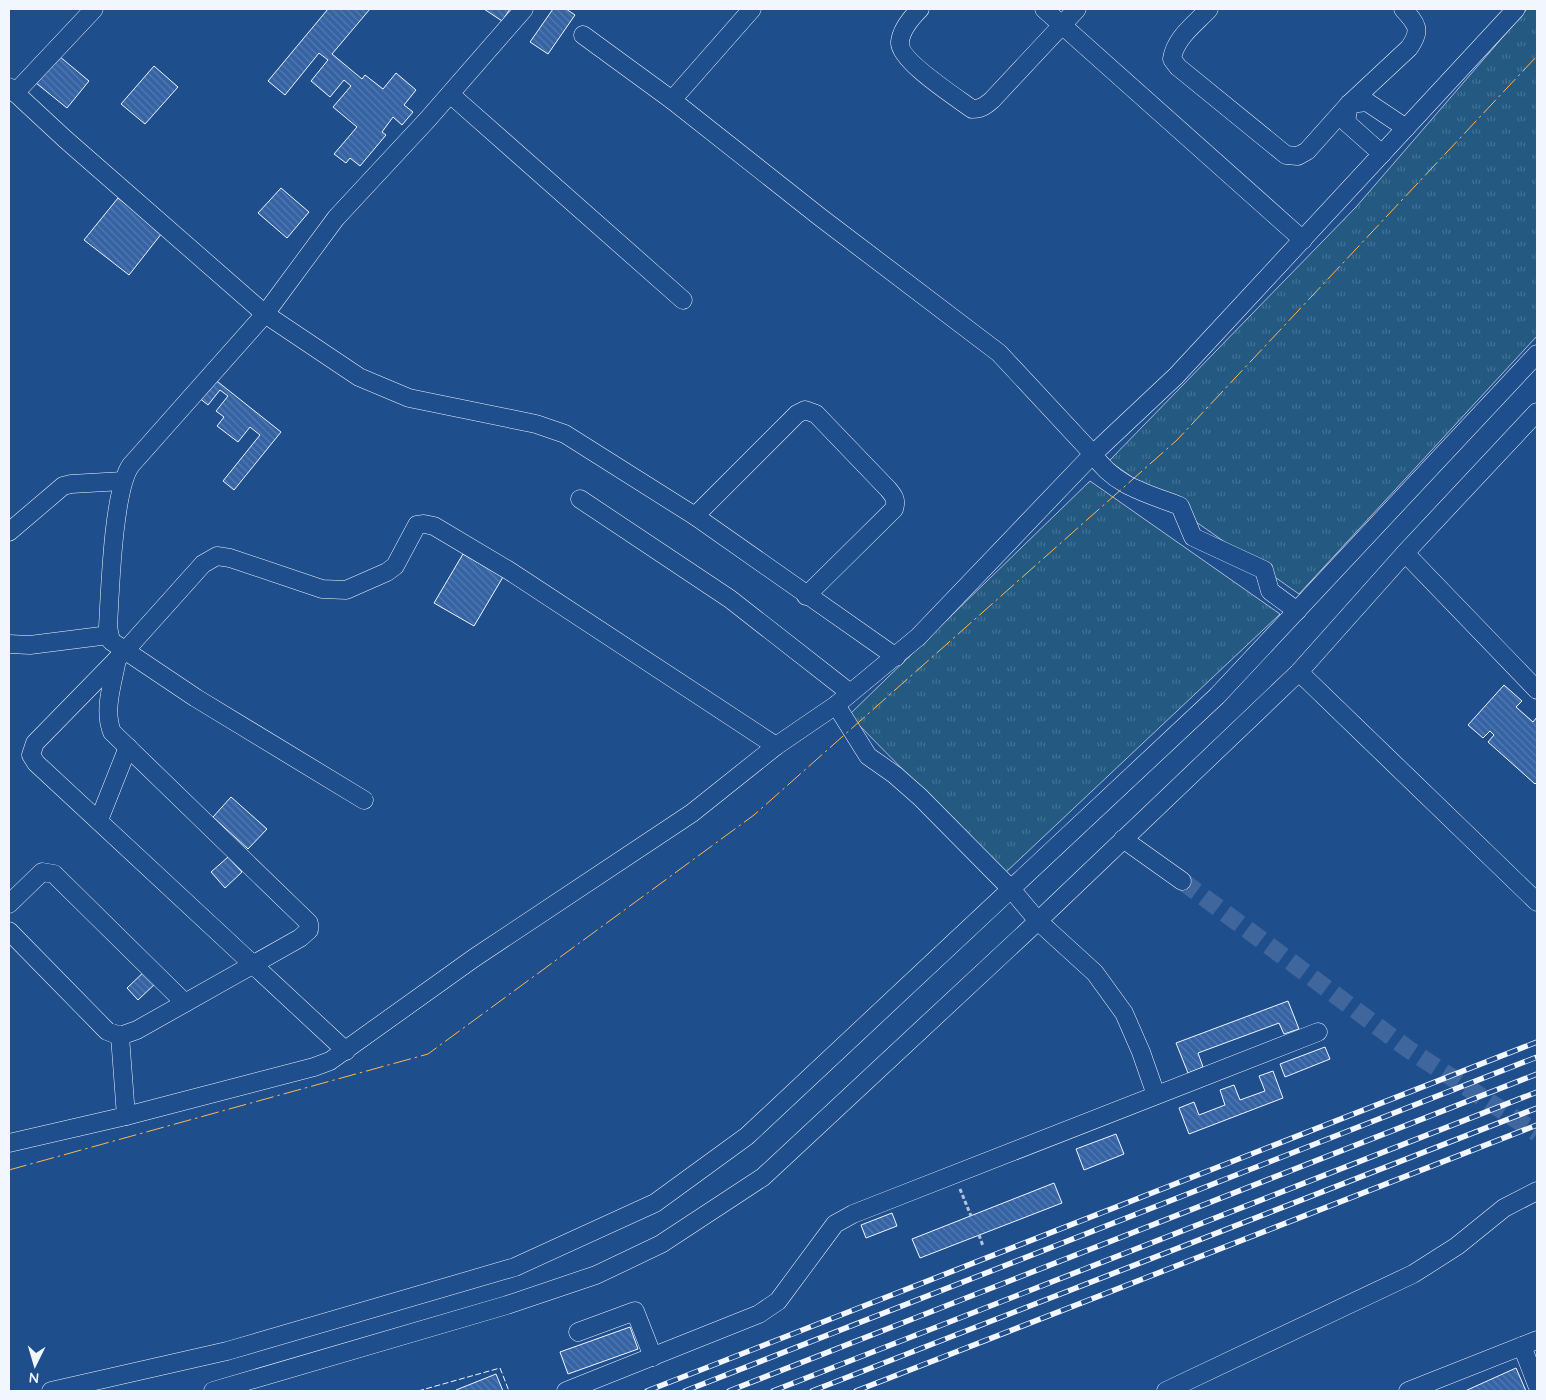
<svg xmlns="http://www.w3.org/2000/svg" width="1546" height="1400" font-family="Quicksand,sans-serif">
  <style>
    .grass { fill: url(#grass-tufts); stroke: #a8bbd7 }
    .building { fill: url(#building-back-hatch); stroke: #f2f6ff }
    .lines { fill: none; stroke-linecap: round; stroke-linejoin: round }
    .minor-tunnel { stroke: #3f679d; stroke-width: 18; stroke-dasharray: 18 9; stroke-linecap: butt }
    .minor-casing { stroke: #f2f6ff; stroke-width: 19 }
    .path { stroke: #b3c4dc; stroke-width: 3; stroke-dasharray: 4 2.5; stroke-linecap: butt }
    .minor { stroke: #1f4e8c; stroke-width: 18 }
    .rail-casing { stroke: #f2f6ff; stroke-width: 5.5 }
    .rail { stroke: #1f4e8c; stroke-width: 4; stroke-dasharray: 11; stroke-linecap: butt }
    .fence { stroke: #f2f6ff; stroke-width: 1; stroke-dasharray: 6 2.5; stroke-linecap: butt }
    .power { stroke: #ffb74d; stroke-width: 1; stroke-dasharray: 18 4 2.5 4; stroke-linecap: butt }
  </style>
  <defs>
    <pattern id="grass-tufts" width="24" height="20" patternUnits="userSpaceOnUse" patternTransform="scale(1.25)"><rect width="24" height="20" fill="#245a82"/><path d="M3 7l-1-3M5 7V3M7 7l1-3M15 17l-1-3M17 17v-4M19 17l1-3" fill="none" stroke="#447295"/></pattern>
    <pattern id="building-back-hatch" width="6" height="6" patternUnits="userSpaceOnUse" patternTransform="scale(1.25)"><rect width="6" height="6" fill="#3563a3"/><path d="M-1 5l2 2M0 0l6 6M5-1l2 2" fill="none" stroke="#537ab1"/></pattern>
  </defs>
  <rect width="100%" height="100%" fill="#1f4e8c"/>
  <g class="grass">
    <path d="M1527 9H1537V336L1299 594 1109 461 1356 207Z"/>
    <path d="M1090 481 1280 614 1005 873 849 715Z"/>
  </g>
  <g class="building">
    <path d="M328 9H370L332 54 362 79 365 75 383 89 396 73 416 90 404 105 413 112 402 125 393 117 382 132 386 135 360 166 350 158 346 163 334 154 357 127 333 107 351 86 344 80 330 97 311 81 328 60 319 53 285 95 268 81Z"/>
    <path d="M484 9H510L502 21Z"/>
    <path d="M553 9H566L575 15 548 54 530 42Z"/>
    <path d="M59 56 89 81 67 108 36 83Z"/>
    <path d="M154 66 178 87 145 124 121 104Z"/>
    <path d="M281 188 309 212 287 238 258 213Z"/>
    <path d="M118 198 162 233 129 275 84 240Z"/>
    <path d="M213 378 281 432 234 490 223 481 260 435 250 427 238 442 217 426 224 417 216 411 228 396 220 390 208 405 198 397Z"/>
    <path d="M463 554 503 577 474 626 434 603Z"/>
    <path d="M1504 685 1522 701 1516 707 1533 722 1537 717V782L1535 784 1488 742 1494 735 1490 731 1483 738 1468 725Z"/>
    <path d="M231 797 267 829 248 849 213 817Z"/>
    <path d="M228 857 242 872 225 888 211 872Z"/>
    <path d="M147 969 158 981 138 1000 127 988Z"/>
    <path d="M1288 1001 1299 1029 1284 1034 1279 1023 1198 1053 1203 1067 1188 1073 1176 1043Z"/>
    <path d="M1325 1047 1330 1059 1285 1077 1280 1064Z"/>
    <path d="M1273 1071 1283 1098 1189 1134 1179 1108 1194 1102 1199 1115 1225 1105 1220 1090 1234 1085 1240 1100 1265 1091 1259 1076Z"/>
    <path d="M1116 1134 1124 1154 1084 1170 1076 1149Z"/>
    <path d="M1054 1183 1062 1203 920 1258 912 1239Z"/>
    <path d="M892 1213 897 1226 866 1238 861 1225Z"/>
    <path d="M630 1327 638 1349 568 1374 560 1352Z"/>
    <path d="M1516 1368 1526 1391H1465Z"/>
    <path d="M496 1374 503 1391H456V1390Z"/>
  </g>
  <g class="lines">
    <path class="minor-tunnel" d="M1182 881 1408 1049 1537 1133"/>
    <defs>
      <g id="minor">
        <path d="M920 9C912 17 901 30 900 42 898 60 957 98 972 109 981 109 985 106 992 100L1077 9"/>
        <path d="M1044 9 1303 240"/>
        <path d="M1209 9C1195 24 1175 38 1172 59L1178 67 1286 155 1298 156 1307 151 1349 104 1409 48C1422 30 1417 24 1403 9"/>
        <path d="M583 35 672 100 820 217 999 353 1093 454C1114 486 1146 493 1180 506L1193 537 1264 570 1270 591 1297 611"/>
        <path d="M9 87 65 139 265 314 359 377 409 398 536 424 565 434 695 516 896 657"/>
        <path d="M15 93 94 9"/>
        <path d="M450 94 683 300"/>
        <path d="M672 100 752 9"/>
        <path d="M1382 154 1346 122 1349 104 1367 102 1406 128"/>
        <path d="M580 499 730 599 849 692"/>
        <path d="M695 516 797 414 805 410 816 414 888 489C894 496 897 500 894 509L806 596"/>
        <path d="M9 532 63 486 71 484 123 481"/>
        <path d="M1405 553 1537 690"/>
        <path d="M9 644 30 645 109 635"/>
        <path d="M1299 672 1537 902"/>
        <path d="M836 705 868 756 895 775 920 797 1012 890 1038 921 1095 973 1124 1013 1141 1052 1156 1095"/>
        <path d="M364 800 196 698 111 641 108 627C110 593 113 489 131 465L265 314 336 218 428 119 524 9"/>
        <path d="M99 820 128 747"/>
        <path d="M1123 839 1182 881"/>
        <path d="M9 904 42 872 54 874 185 1003"/>
        <path d="M9 931 107 1031 120 1036 137 1030 300 938 309 930V923L112 732C103 709 113 683 117 659"/>
        <path d="M120 1036 126 1116"/>
        <path d="M346 1051 36 763 31 755 35 743 125 651 203 564 217 556 230 558 322 589 346 590 387 572 395 566 417 525 424 524 434 526 508 570 776 746"/>
        <path d="M9 1143 126 1116 314 1067 330 1061 474 958 692 813 776 746 836 705 918 637 1093 454 1176 376 1516 9"/>
        <path d="M578 1332 635 1311 653 1357"/>
        <path d="M1522 1346 1537 1385"/>
        <path d="M51 1391 227 1351 515 1267 655 1203 747 1136 1217 696 1537 354"/>
        <path d="M213 1391 507 1305 596 1275 661 1244 763 1177 1038 921 1299 672 1405 553 1537 412"/>
        <path d="M566 1391 759 1314 778 1301 835 1224 853 1214 1318 1032"/>
        <path d="M1166 1391 1413 1274 1457 1246 1504 1208 1537 1191"/>
        <path d="M1408 1391 1537 1340"/>
      </g>
    </defs>
    <use href="#minor" class="minor-casing"/>
    <g class="path">
      <path d="M960 1189 971 1216"/>
      <path d="M979 1235 983 1246"/>
    </g>
    <use href="#minor" class="minor"/>
    <defs>
      <g id="rail">
        <path d="M647 1391 1537 1042"/>
        <path d="M685 1391 1537 1057"/>
        <path d="M729 1391 1537 1074"/>
        <path d="M773 1391 1537 1092"/>
        <path d="M812 1391 1537 1108"/>
        <path d="M856 1391 1537 1125"/>
      </g>
    </defs>
    <use href="#rail" class="rail-casing"/>
    <use href="#rail" class="rail"/>
    <path class="fence" d="M418 1391 500 1368 509 1391"/>
    <path class="power" d="M9 1170 428 1054 754 815 1177 440 1537 56"/>
  </g>
  <rect width="1546" height="1400" fill="none" stroke="#f2f6ff" stroke-width="20"/>
  <g transform="translate(35 1365) rotate(185)" stroke="#1f4e8c" stroke-width="4" paint-order="stroke">
  <path d="M0-4L9 19L0 12L-9 19Z" fill="#f2f6ff"/>
  <text y="-8" font-size="14" font-weight="bold" text-anchor="middle" fill="#f2f6ff">N</text>
  </g>
</svg>
